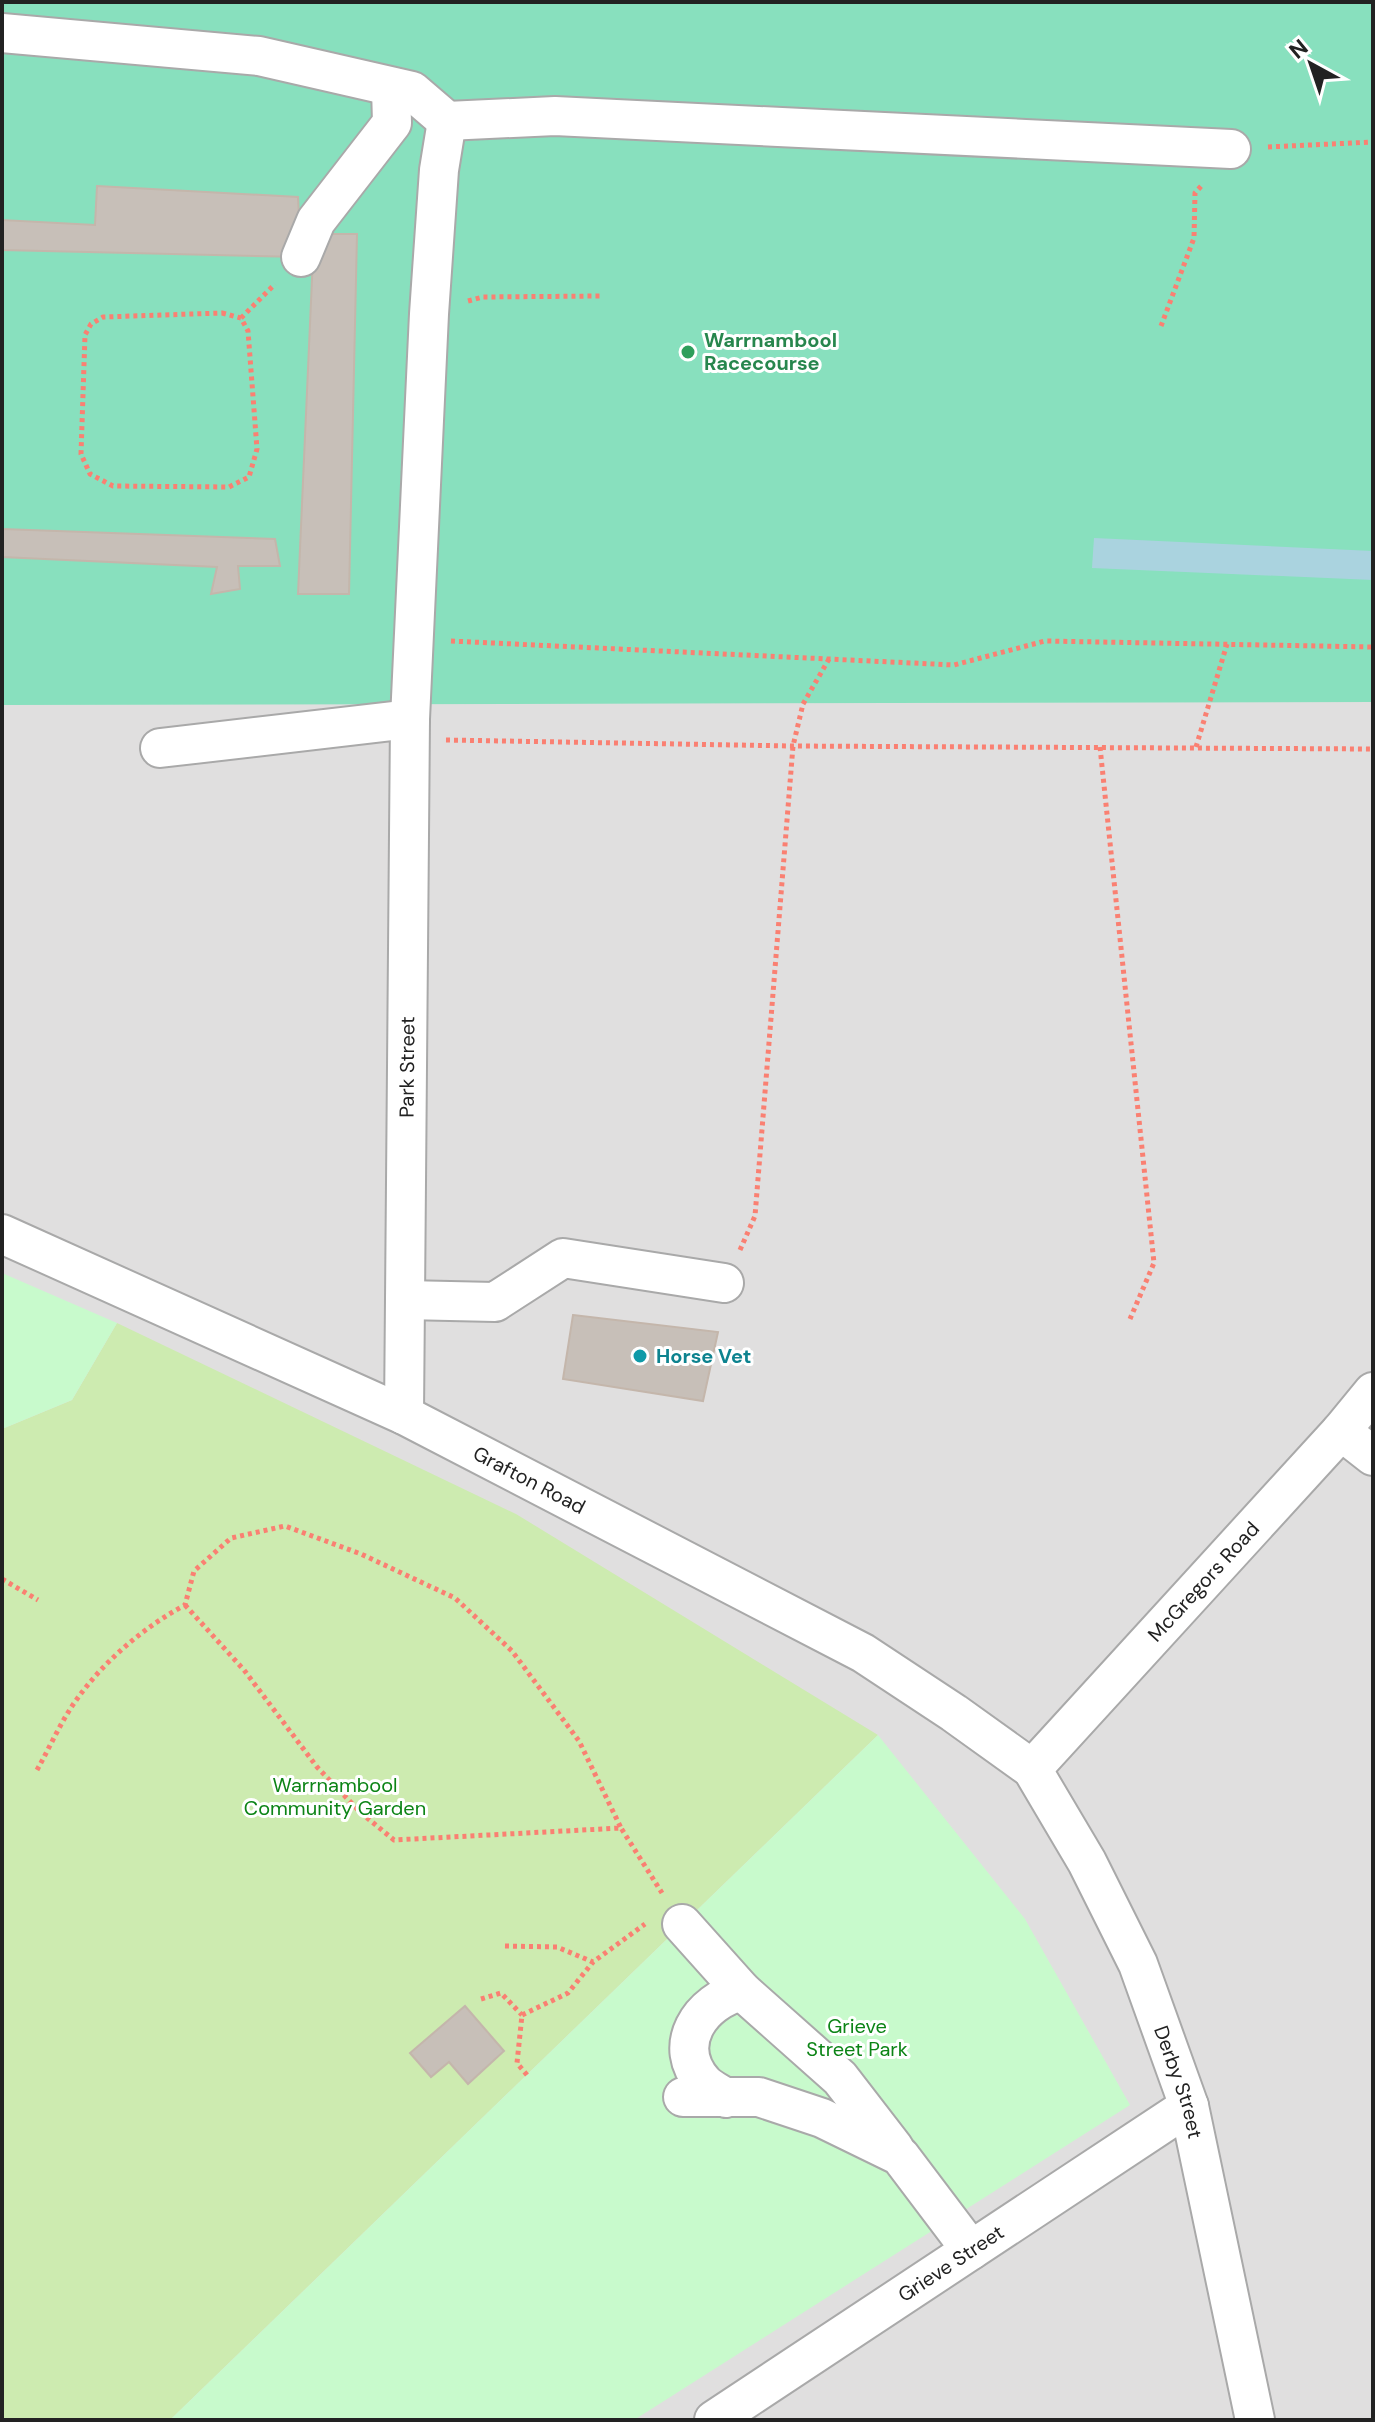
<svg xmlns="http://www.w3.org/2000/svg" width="1375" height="2422" font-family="'DM Sans',sans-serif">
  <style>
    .residential { fill: #e0dfdf }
    .grass { fill: #cdebb0 }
    .park { fill: #c8facc }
    .pitch { fill: #88e0be }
    .water { fill: #aad3df }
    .building { fill: #c7bfb8; stroke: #c4b6ab; stroke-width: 2 }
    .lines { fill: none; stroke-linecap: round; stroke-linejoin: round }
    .minor-casing { stroke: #a9a9a9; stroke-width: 42 }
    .path { stroke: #fa8072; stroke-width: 5; stroke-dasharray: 4 4; stroke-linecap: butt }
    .minor { stroke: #fff; stroke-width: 38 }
    .leisure-dot { fill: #2e9e5b; stroke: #fff; stroke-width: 3 }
    .culture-dot { fill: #0f9aa8; stroke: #fff; stroke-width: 3 }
    .labels { text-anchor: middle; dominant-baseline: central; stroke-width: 6; stroke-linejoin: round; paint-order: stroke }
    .leisure-label { font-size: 20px; font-weight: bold; fill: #27864d; stroke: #fff; text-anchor: start }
    .street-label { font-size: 20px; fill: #222; stroke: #fff }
    .culture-label { font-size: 20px; font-weight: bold; fill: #0d838f; stroke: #fff; text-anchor: start }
    .park-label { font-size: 20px; fill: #0c8416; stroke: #fff }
  </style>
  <rect width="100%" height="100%" fill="#f2efe9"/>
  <rect class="residential" x="2" y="2" width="1371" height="2418"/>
  <path class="grass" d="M117 1323 516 1514 878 1735 170 2420H2V1429L72 1400Z"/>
  <g class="park">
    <path d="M2 1273 117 1323 72 1400 2 1429Z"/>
    <path d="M878 1735 1025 1919 1130 2105 634 2420H170Z"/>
  </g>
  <path class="pitch" d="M2 2H1373V702L2 705Z"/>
  <path class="water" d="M1094 538 1373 551V580L1092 568Z"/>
  <g class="building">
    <path d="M97 186 298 197 301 257 2 250V220L95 225Z"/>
    <path d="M314 234H357L349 594H298Z"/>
    <path d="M2 529 275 539 280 566H238L240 589 211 594 217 567 2 557Z"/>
    <path d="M573 1315 718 1332 703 1401 563 1379Z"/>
    <path d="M465 2006 504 2051 468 2084 449 2062 431 2077 410 2053Z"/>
  </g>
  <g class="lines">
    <defs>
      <g id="minor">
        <path d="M2 33 259 56 412 91 447 121 555 116 1231 149"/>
        <path d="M301 257 316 221 392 123 391 87"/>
        <path d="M160 748 410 719"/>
        <path id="s1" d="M2 1234 404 1415 863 1653 954 1713 1032 1769 1087 1862 1138 1964 1189 2106 1255 2420"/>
        <path d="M405 1300 495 1302 563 1258 724 1283"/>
        <path id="s2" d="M404 1415 410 719 429 314 439 170 447 121"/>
        <path d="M1341 1431 1373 1456"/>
        <path id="s3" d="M1032 1769 1341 1431 1373 1392"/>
        <path d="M682 1924 742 1991 840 2078 894 2148"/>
        <path d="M683 2097H759L822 2118 900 2156 971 2250"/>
        <path d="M726 2098C719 2093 710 2089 704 2083 670 2046 700 2001 742 1991"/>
        <path id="s4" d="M714 2420 1189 2106"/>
      </g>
    </defs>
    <use href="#minor" class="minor-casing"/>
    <g class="path">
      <path d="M1268 147 1373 142"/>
      <path d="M468 301 483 297 600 296"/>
      <path d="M222 313 241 318 248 331 257 449 249 477 229 487 113 486 90 474 81 454 85 335 91 324 103 317Z"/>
      <path d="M241 318 275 284"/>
      <path d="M1161 326 1194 238 1195 193 1203 184"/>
      <path d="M451 641 954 665 1045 641 1373 647"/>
      <path d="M446 740 793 746 1373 749"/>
      <path d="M1100 747 1154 1263 1130 1319"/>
      <path d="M1196 747 1227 644"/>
      <path d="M740 1250 755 1216 793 746 803 704 829 659"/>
      <path d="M2 1579 38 1600"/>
      <path d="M185 1605 244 1670 317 1767 360 1812 394 1840 621 1828 662 1893"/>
      <path d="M37 1770C50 1747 61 1721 77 1699 104 1661 144 1627 185 1605L194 1571 231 1538 285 1526 361 1554 455 1598 512 1651 579 1741 621 1828"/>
      <path d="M505 1946 557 1947 593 1962 645 1924"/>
      <path d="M481 1999 501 1993 522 2015"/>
      <path d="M527 2075 517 2063 522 2015 568 1993 593 1962"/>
    </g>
    <use href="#minor" class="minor"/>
  </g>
  <circle class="leisure-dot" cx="688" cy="352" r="8"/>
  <circle class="culture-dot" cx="640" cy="1356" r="8"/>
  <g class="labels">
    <g class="leisure-label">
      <text x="704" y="340">Warrnambool<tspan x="704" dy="23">Racecourse</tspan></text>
    </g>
    <g class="street-label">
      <text stroke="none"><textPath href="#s2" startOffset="348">Park Street</textPath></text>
      <text stroke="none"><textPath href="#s1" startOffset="582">Grafton Road</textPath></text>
      <text stroke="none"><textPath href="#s3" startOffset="254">McGregors Road</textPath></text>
      <text stroke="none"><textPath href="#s1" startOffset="1510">Derby Street</textPath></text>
      <text stroke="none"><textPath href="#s4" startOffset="284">Grieve Street</textPath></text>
    </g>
    <g class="culture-label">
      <text x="656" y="1356">Horse Vet</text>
    </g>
    <g class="park-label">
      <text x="335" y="1785">Warrnambool<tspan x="335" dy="23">Community Garden</tspan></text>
      <text x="857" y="2026">Grieve<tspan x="857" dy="23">Street Park</tspan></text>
    </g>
  </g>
  <rect width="1375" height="2422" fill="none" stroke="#222222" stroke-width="8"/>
  <g transform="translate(1311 64) rotate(320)" stroke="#ffffff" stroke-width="6" paint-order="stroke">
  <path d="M0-6L14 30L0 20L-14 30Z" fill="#222222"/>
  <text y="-12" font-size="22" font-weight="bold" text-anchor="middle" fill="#222222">N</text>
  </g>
</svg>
